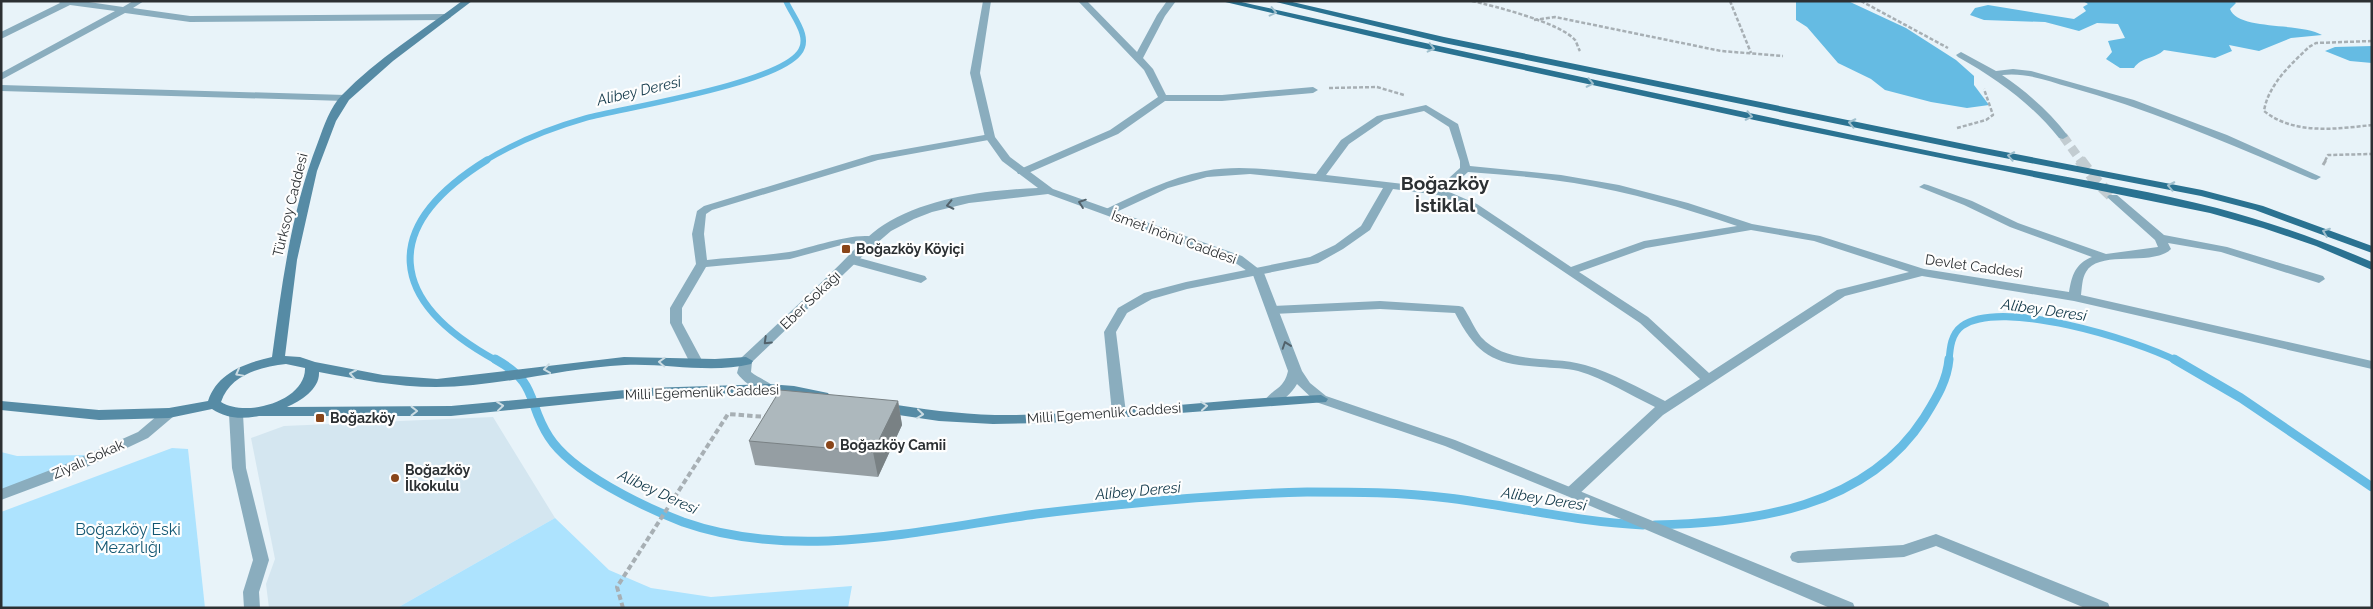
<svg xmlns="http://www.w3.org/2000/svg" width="2373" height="609" font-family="Raleway,sans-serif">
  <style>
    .built { fill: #d4e6f0 }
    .green { fill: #ade3fe }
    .forest { fill: #65bbe3 }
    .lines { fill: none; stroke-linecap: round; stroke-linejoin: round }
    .stream-far2 { stroke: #67bce4; stroke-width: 5.5 }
    .stream-far1 { stroke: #67bce4; stroke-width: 7 }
    .stream { stroke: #67bce4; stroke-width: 9 }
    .minor-tunnel-far1 { stroke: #c2ccd1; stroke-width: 9; stroke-dasharray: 9 5; stroke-linecap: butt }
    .minor-tunnel { stroke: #c2ccd1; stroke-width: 12; stroke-dasharray: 12 5.5; stroke-linecap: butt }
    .path-far2 { stroke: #a7afb4; stroke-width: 2.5; stroke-dasharray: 4 2; stroke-linecap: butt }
    .path-far1 { stroke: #a7afb4; stroke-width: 3; stroke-dasharray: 5 2.5; stroke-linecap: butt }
    .path { stroke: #a7afb4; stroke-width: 4; stroke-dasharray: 5.5 3; stroke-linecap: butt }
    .service { fill: #8aadbe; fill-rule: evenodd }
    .minor { fill: #8aadbe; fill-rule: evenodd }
    .tertiary { fill: #8aadbe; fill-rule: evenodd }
    .secondary { fill: #568ba5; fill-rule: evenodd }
    .primary { fill: #2a7291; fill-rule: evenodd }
    .wall { fill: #959ea3 }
    .shaded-wall { fill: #798184 }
    .building { fill: #adb8bd; stroke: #798184 }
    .oneway { stroke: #9fbfcd }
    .oneway2 { stroke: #52626b }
    .oneway3 { stroke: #ccdce3 }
    .poi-dot { fill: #894519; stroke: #fefefe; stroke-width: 2 }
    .labels { text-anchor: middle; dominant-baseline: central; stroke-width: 4.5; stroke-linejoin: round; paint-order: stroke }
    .street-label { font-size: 14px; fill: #2c3033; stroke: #fefefe }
    .poi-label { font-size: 14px; font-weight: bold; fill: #2c3033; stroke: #fefefe; text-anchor: start }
    .water-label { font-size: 15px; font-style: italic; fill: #113849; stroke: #fefefe }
    .near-park-label { font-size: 16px; fill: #125772; stroke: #fefefe }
    .district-label { font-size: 19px; font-weight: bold; fill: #2c3033; stroke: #fefefe }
  </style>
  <rect width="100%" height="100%" fill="#e8f3f9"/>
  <path class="built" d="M493 417 555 518 397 608H269L266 584 275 559 251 438 284 426Z"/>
  <g class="green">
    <path d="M172 448 188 449 205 608H1V512Z"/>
    <path d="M1 452 17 456 92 455 1 492Z"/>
    <path d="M555 518 609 570 651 588 711 597 852 586 848 608H397Z"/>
  </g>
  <g class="forest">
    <path d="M1796 1H1848L1906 28 1956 60 1974 76V85L1989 105 1967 108 1931 102 1885 90 1871 79 1838 63 1807 27 1796 20Z"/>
    <path d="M2083 1H2234L2236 3 2230 9C2238 31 2301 22 2322 35L2291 38 2259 51 2229 45 2232 51 2215 58 2164 50C2155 59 2141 57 2134 68H2120L2106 59 2112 52 2108 41 2125 38 2118 24 2097 23 2079 31 2045 22 1984 20 1970 15 1975 8 1988 5 2074 19 2086 11 2083 7 2088 4Z"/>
    <path d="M2372 46V63L2350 61 2325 51 2335 47Z"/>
  </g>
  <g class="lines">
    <path class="stream-far2" d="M485 161C516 142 551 128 586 118 629 107 775 84 799 53 812 37 792 16 786 1"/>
    <g class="stream-far1">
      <path d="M487 160C379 227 387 301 497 361"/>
      <path d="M1949 361C1950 348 1951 334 1962 326 2001 298 2136 340 2177 361"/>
    </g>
    <g class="stream">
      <path d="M495 359C540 384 526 402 549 437 572 473 644 507 683 522 796 562 921 530 1036 514 1126 503 1216 494 1307 492 1354 492 1401 492 1448 498 1513 506 1577 522 1643 525"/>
      <path d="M2174 359 2241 398 2372 487"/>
      <path d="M1655 525C1753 523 1866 508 1924 418 1935 400 1947 382 1949 359"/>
    </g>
    <path class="minor-tunnel-far1" d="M2063 136 2081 161"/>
    <path class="minor-tunnel" d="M2080 160 2095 180 2113 197"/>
    <g class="path-far2">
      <path d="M1472 1C1494 6 1561 23 1575 40 1577 43 1578 48 1580 51"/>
      <path d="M1730 1 1751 53"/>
      <path d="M1861 1 1948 48"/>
      <path d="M1534 20 1555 17 1721 51 1783 56"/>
      <path d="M2372 41 2316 43 2309 47C2291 64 2268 85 2264 111 2294 135 2336 129 2372 125"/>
      <path d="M1329 88 1377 87 1404 95"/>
      <path d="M1957 128 1986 120 1993 115 1984 89"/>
      <path d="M2325 161 2328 155 2372 154"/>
    </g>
    <path class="path-far1" d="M2323 165 2326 160"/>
    <path class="path" d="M623 608 617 587 728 414 766 417"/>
    <path class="service" d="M1936 534 2108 603 2110 608H2085L1936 546 1904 557 1798 563 1792 561 1790 557 1792 553 1798 551 1903 545Z"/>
    <g class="minor">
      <path d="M58 1H82L123 7 133 1H144L133 8 190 16 447 14 451 17 447 20 190 22 125 13 1 80V73L115 11 70 5 1 39V32L60 3Z"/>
      <path d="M1078 1H1087L1137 52 1157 15 1167 1H1176L1165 16 1143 58 1153 69 1166 95H1222L1313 87 1318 90 1313 93 1222 101H1165L1118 134 1026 174H1018L1017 172 1018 170 1110 130 1158 97 1144 70Z"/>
      <path d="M1961 52 1996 71 2013 69 2031 71 2134 100 2227 135 2321 177 2316 180 2312 179C2232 145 2153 110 2069 87 2048 81 2025 72 2002 75 2027 92 2050 112 2068 136L2063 139 2059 138C2031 103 1997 79 1958 57L1956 55Z"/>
      <path d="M1 85 345 95 350 98 345 101 1 91Z"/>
      <path d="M1426 105 1458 124 1470 166 1561 175 1619 185 1688 203 1752 224 1820 236 1924 269 2069 292C2072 275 2075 264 2092 257L2010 227 1964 205 1919 187 1924 184 1928 185 1972 201 2018 223 2106 254 2158 247 2155 240 2107 197 2109 195H2117L2164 235 2227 247 2323 276 2325 279 2319 283 2221 252 2168 243 2171 249C2154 267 2099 249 2086 272 2082 278 2082 288 2081 295L2372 361V369L2074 301 1922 276 1845 296 1663 415 1577 496H1567L1565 492 1567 488 1655 407C1630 395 1605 379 1578 371 1566 368 1553 368 1540 367 1492 364 1477 355 1455 313L1380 309 1273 314 1267 310 1273 306 1380 301 1459 306 1463 307C1470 317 1474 328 1481 337 1508 366 1550 355 1585 365 1613 373 1639 388 1665 401L1700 379 1640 323 1469 208 1438 195 1393 189 1370 230 1343 249 1318 263 1187 289 1152 299 1127 313 1116 332 1126 413 1124 416H1114L1112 413 1104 332 1118 308 1144 293 1186 282 1310 257 1335 245 1361 226 1383 188 1250 174 1207 177 1168 188 1112 214H1104L1102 212 1104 210C1137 194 1169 178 1205 171 1241 164 1279 171 1316 174L1341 140 1377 116ZM1424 111 1449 127 1460 161V168L1438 188 1326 175 1349 144 1384 120ZM1468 172C1503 175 1539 177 1574 183 1630 192 1684 208 1737 226L1644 241 1571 267 1477 204 1447 191ZM1751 230 1814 241 1909 272 1837 290 1709 373 1648 317 1579 272 1646 248Z"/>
      <path d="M990 134 995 137 994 139 878 160 712 210 706 214 704 234 707 260C734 257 762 256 789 252 807 249 867 227 880 240L874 243 845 244 790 259 706 267 682 308V323L704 364 702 367H692L670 323V308L696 264 692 234 697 211 704 206 872 155Z"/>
      <path d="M852 256 925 276 927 279 921 283 848 263 846 260Z"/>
      <path d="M169 408 174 410 176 413 174 416 148 438 76 472 1 500V489L66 464 138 432 164 410Z"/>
      <path d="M236 409 241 411 243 414 246 468 269 560 259 592 260 608H244L243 592 253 560 232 468 229 414 231 411Z"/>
    </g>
    <path class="tertiary" d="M983 1H991L980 73 995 137 1010 157 1053 189 1242 256 1264 273 1302 371 1310 383 1326 396 1455 440 1853 603 1855 608H1830L1567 496 1445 446 1316 402 1297 384C1291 394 1280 406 1267 403L1265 400C1274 388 1284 389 1288 371L1253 275 1234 262 1048 194 969 203 932 212 914 219 891 231 870 249 752 362 751 372C758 378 769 381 775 388L773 391C760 394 744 383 737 373L741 358C771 330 801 302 830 274 849 256 867 234 890 221 933 197 990 190 1038 188L1002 161 985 137 970 73Z"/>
    <g class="secondary">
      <path d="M462 1H472L393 61 349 100 336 121 317 171 297 260 285 356 300 357 315 362 383 375 437 379 624 357 715 359 746 357 753 361 751 364C711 374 666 363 625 365 562 368 499 387 436 387 396 387 357 379 319 372 320 389 301 401 287 407L451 406 647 388 768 384 794 386 828 393 830 396 828 399 823 400 794 394 768 392 647 396 451 416H259C242 419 227 419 212 409L169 418 99 420 1 410V401L99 410 169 408 208 401C217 373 245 363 272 357 282 284 291 211 318 142 324 126 330 107 342 95 377 59 422 31 462 1ZM286 364 305 368C306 401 246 418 221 402 230 375 260 367 286 364Z"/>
      <path d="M1321 395 1328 399 1326 402 1048 423 993 424 939 421 885 413 880 411 878 408 880 405 885 403C921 409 958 414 995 415 1104 416 1212 399 1321 395Z"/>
    </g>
    <g class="primary">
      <path d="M1221 1H1237C1468 53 1699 103 1930 151 2025 171 2123 184 2217 208 2270 222 2321 240 2372 262V270L2316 246 2263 228 2210 213 1759 121 1403 44Z"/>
      <path d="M1272 1H1288L1444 37 1979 147 2202 190 2263 206 2372 246V253L2255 210 2201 196 1979 153 1444 43Z"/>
    </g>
  </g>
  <path class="wall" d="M898 401 902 425 878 477 755 465 749 441Z"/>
  <path class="shaded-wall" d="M898 401 902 425 878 477 873 452Z"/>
  <path class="building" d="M780 390 898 401 873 452 749 441Z"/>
  <defs><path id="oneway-chevron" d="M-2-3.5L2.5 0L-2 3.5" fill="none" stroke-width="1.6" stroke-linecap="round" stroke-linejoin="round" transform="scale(1.25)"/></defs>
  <g class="oneway">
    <use href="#oneway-chevron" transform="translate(1273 12) rotate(13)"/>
    <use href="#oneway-chevron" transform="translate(1431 48) rotate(13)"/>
    <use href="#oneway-chevron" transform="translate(1590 83) rotate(12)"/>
    <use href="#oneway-chevron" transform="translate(1749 116) rotate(12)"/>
    <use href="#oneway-chevron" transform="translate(1852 123) rotate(-168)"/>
    <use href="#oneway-chevron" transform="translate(2011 156) rotate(-169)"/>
    <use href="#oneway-chevron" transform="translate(2171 186) rotate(-168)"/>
    <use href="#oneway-chevron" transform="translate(2326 232) rotate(-159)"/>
  </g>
  <g class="oneway2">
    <use href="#oneway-chevron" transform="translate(1082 203) rotate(-161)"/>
    <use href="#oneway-chevron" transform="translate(950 205) rotate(168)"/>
    <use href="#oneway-chevron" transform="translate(767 341) rotate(136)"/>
    <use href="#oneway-chevron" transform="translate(1286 345) rotate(-109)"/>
  </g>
  <g class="oneway3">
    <use href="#oneway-chevron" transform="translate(662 362) rotate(-177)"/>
    <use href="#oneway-chevron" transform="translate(547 369) rotate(172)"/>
    <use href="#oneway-chevron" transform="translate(239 373) rotate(151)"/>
    <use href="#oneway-chevron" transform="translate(353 374) rotate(-170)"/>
    <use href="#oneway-chevron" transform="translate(500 406) rotate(-6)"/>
    <use href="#oneway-chevron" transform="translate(1204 406) rotate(-5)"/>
    <use href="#oneway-chevron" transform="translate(414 411)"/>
    <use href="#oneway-chevron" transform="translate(920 414) rotate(6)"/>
  </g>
  <g class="poi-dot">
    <rect x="841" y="244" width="10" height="10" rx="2.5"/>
    <rect x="315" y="413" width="10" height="10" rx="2.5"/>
    <circle cx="830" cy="445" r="5"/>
    <circle cx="395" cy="478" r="5"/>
  </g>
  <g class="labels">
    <g class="street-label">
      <text transform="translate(290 205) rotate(-76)">Türksoy Caddesi</text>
      <text transform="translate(1174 237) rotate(20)">İsmet İnönü Caddesi</text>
      <text transform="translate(1974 266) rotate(8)">Devlet Caddesi</text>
      <text transform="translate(810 300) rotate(-44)">Eber Sokağı</text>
      <text transform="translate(702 392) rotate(-2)">Milli Egemenlik Caddesi</text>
      <text transform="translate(1104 413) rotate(-4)">Milli Egemenlik Caddesi</text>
      <text transform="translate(88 459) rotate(-24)">Ziyalı Sokak</text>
    </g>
    <g class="poi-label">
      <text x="856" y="249">Boğazköy Köyiçi</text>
      <text x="330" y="418">Boğazköy</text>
      <text x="840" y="445">Boğazköy Camii</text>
      <text x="405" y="470">Boğazköy<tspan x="405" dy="16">İlkokulu</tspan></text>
    </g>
    <g class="water-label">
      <text transform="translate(639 91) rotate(-13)">Alibey Deresi</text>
      <text transform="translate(2044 310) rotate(8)">Alibey Deresi</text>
      <text transform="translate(1138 491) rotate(-5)">Alibey Deresi</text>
      <text transform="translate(658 492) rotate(25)">Alibey Deresi</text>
      <text transform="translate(1544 499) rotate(9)">Alibey Deresi</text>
    </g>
    <g class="near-park-label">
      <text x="128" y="529">Boğazköy Eski<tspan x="128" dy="18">Mezarlığı</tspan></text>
    </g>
    <g class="district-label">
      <text x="1445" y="183">Boğazköy<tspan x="1445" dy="22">İstiklal</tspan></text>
    </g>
  </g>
  <rect width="2373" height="609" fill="none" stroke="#2c3033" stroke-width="5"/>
</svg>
